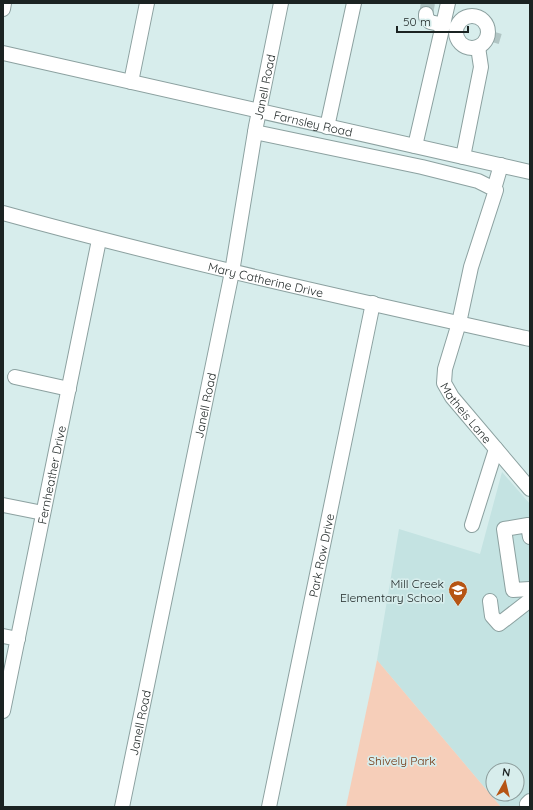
<svg xmlns="http://www.w3.org/2000/svg" width="533" height="810" font-family="Quicksand,sans-serif">
  <style>
    .built { fill: #c4e3e2; fill-rule: evenodd }
    .green { fill: #f6ceb9 }
    .lines { fill: none; stroke-linecap: round; stroke-linejoin: round }
    .minor-tunnel { stroke: #b1c5c4; stroke-width: 14; stroke-dasharray: 14 7; stroke-linecap: butt }
    .minor-casing { stroke: #8ca1a0; stroke-width: 16 }
    .minor { stroke: #fff; stroke-width: 14 }
    .labels { text-anchor: middle; dominant-baseline: central; stroke-width: 3.5; stroke-linejoin: round; paint-order: stroke }
    .street-label { font-size: 12px; fill: #1b2322; stroke: #d7edec }
    .poi-label { font-size: 12px; fill: #1b2322; stroke: #d7edec; text-anchor: end }
    .park-label { font-size: 12px; fill: #71340f; stroke: #d7edec }
  </style>
  <rect width="100%" height="100%" fill="#d7edec"/>
  <path class="built" d="M502 472 530 504V807H501L377 660 399 529 480 554ZM493 770H517V794H493Z"/>
  <path class="green" d="M377 660 501 807H346Z"/>
  <g class="lines">
    <g class="minor-tunnel">
      <path d="M426 14 428 3"/>
      <path d="M492 42 495 32"/>
    </g>
    <defs>
      <g id="minor">
        <path d="M3 9 4 3"/>
        <path d="M426 14V17L430 22 444 25"/>
        <circle cx="472" cy="32" r="16"/>
        <path id="s1" d="M3 53 530 172"/>
        <path d="M131 82 147 3"/>
        <path d="M327 127 354 3"/>
        <path id="s2" d="M255 132 422 167 478 181 496 190 471 267 459 323 445 369 444 383 452 397 530 489"/>
        <path d="M415 146 448 3"/>
        <path d="M463 157 481 67 478 47"/>
        <path d="M494 189 501 165"/>
        <path id="s3" d="M3 213C177 261 354 300 530 339"/>
        <path d="M15 377 69 389"/>
        <path d="M3 505 43 513"/>
        <path d="M472 525 496 449"/>
        <path d="M530 537 528 525 504 529 513 590 530 589"/>
        <path d="M490 601 492 616 499 624 530 600"/>
        <path d="M3 636 18 639"/>
        <path id="s4" d="M3 711 99 240"/>
        <path id="s5" d="M122 807 232 272 256 126 281 3"/>
        <path id="s6" d="M269 807 373 303"/>
        <path d="M529 807 527 804 530 801"/>
      </g>
    </defs>
    <use href="#minor" class="minor-casing"/>
    <use href="#minor" class="minor"/>
  </g>
  <defs>
    <symbol id="school-pin" viewBox="-11 -11 22 30"><path d="M0 17L-7.5 6A9.5 9.5 0 1 1 7.5 6Z" fill="#b65514" stroke="#d7edec"/><path d="M0-5L7-2L0 1L-7-2ZM-4 1L0 2.5L4 1V4Q0 6-4 4Z" fill="#fff"/></symbol>
  </defs>
  <g fill-rule="evenodd">
    <use href="#school-pin" x="447" y="579" width="22" height="30"/>
  </g>
  <g class="labels">
    <g class="street-label">
      <text stroke="none"><textPath href="#s5" startOffset="734">Janell Road</textPath></text>
      <text stroke="none"><textPath href="#s1" startOffset="318">Farnsley Road</textPath></text>
      <text stroke="none"><textPath href="#s3" startOffset="271">Mary Catherine Drive</textPath></text>
      <text stroke="none"><textPath href="#s5" startOffset="410">Janell Road</textPath></text>
      <text stroke="none"><textPath href="#s2" startOffset="486">Matheis Lane</textPath></text>
      <text stroke="none"><textPath href="#s4" startOffset="241">Fernheather Drive</textPath></text>
      <text stroke="none"><textPath href="#s6" startOffset="257">Park Row Drive</textPath></text>
      <text stroke="none"><textPath href="#s5" startOffset="86">Janell Road</textPath></text>
    </g>
    <g class="poi-label">
      <text x="444" y="583">Mill Creek<tspan x="444" dy="14">Elementary School</tspan></text>
    </g>
    <g class="park-label">
      <text x="402" y="760">Shively Park</text>
    </g>
  </g>
  <rect width="533" height="810" fill="none" stroke="#1b2322" stroke-width="8"/>
  <g transform="translate(505 782) rotate(8)"><circle r="19" fill="#d7edec" stroke="#8c9c9b"/>
  <path d="M0-3L7 15L0 10L-7 15Z" fill="#b65514"/>
  <text y="-6" font-size="11" font-weight="bold" text-anchor="middle" fill="#1b2322">N</text>
  </g>
  <path d="M397 26v6h71v-6" fill="none" stroke="#1b2322" stroke-width="2"/>
  <text x="403" y="26" font-size="12" fill="#1b2322" stroke="#d7edec" stroke-width="3" paint-order="stroke">50 m</text>
</svg>
